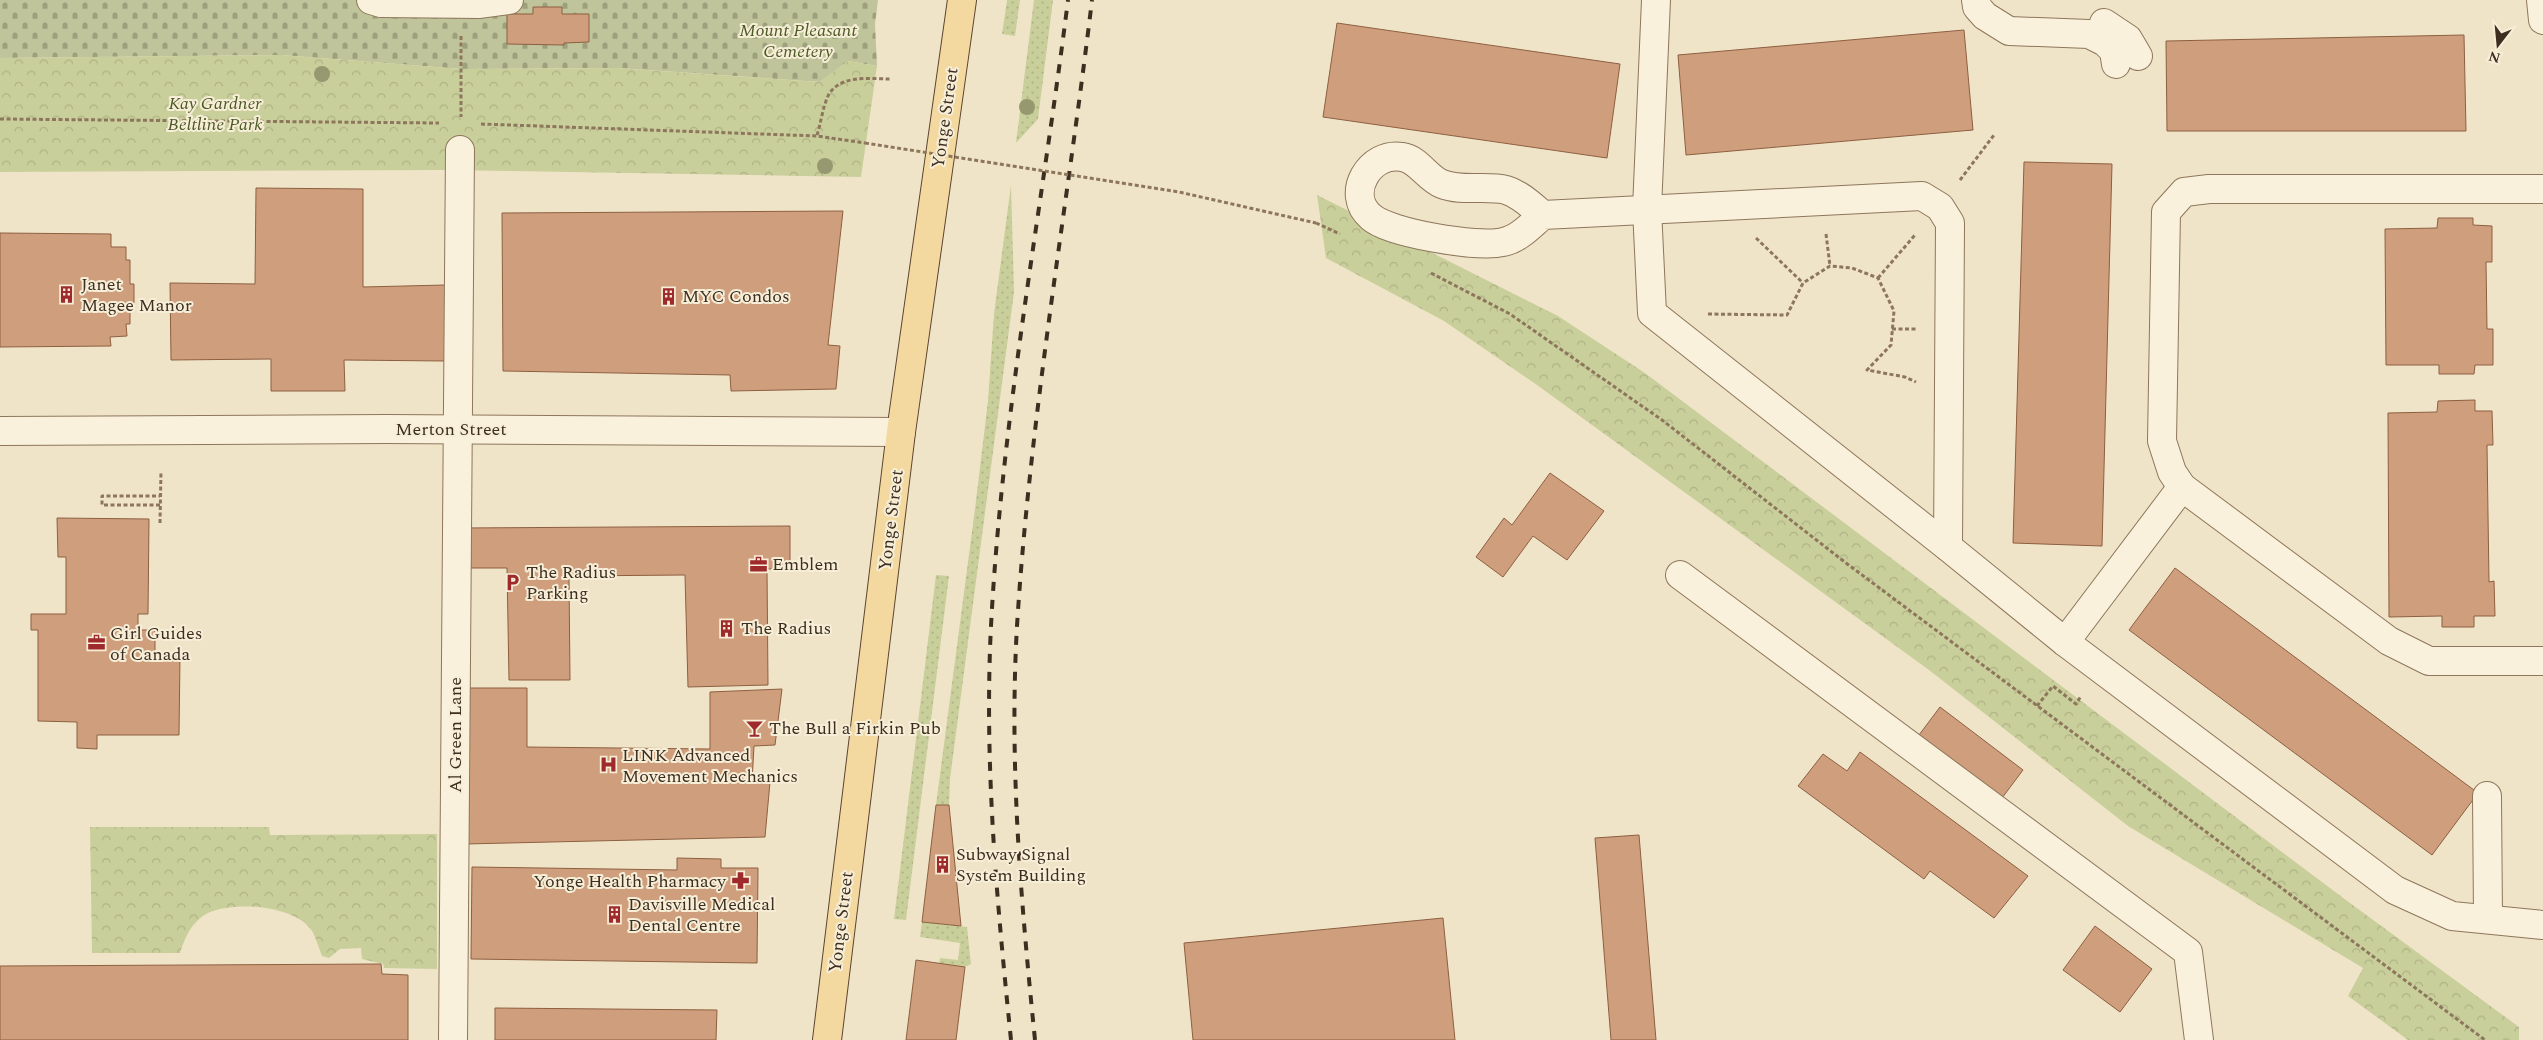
<svg xmlns="http://www.w3.org/2000/svg" width="2543" height="1040" font-family="Spectral,serif">
  <style>
    .grass { fill: url(#grass-dots) }
    .cemetery { fill: url(#cemetery-stones) }
    .park { fill: url(#park-crowns) }
    .building { fill: #cf9f7d; stroke: #8d5f41 }
    .lines { fill: none; stroke-linecap: round; stroke-linejoin: round }
    .minor-casing { stroke: #8d765c; stroke-width: 30 }
    .major-casing { stroke: #5b4430; stroke-width: 30 }
    .path { stroke: #8d765c; stroke-width: 3; stroke-dasharray: 4 2.5; stroke-linecap: butt }
    .minor { stroke: #faf1dc; stroke-width: 28 }
    .major { stroke: #f3d9a0; stroke-width: 28 }
    .rail { stroke: #3d2e20; stroke-width: 4; stroke-dasharray: 9 9; stroke-linecap: butt }
    .path-bridge { stroke: #8d765c; stroke-width: 3; stroke-dasharray: 4 2.5; stroke-linecap: butt }
    .tree { fill: #96986f }
    .labels { text-anchor: middle; dominant-baseline: central; stroke-width: 4; stroke-linejoin: round; paint-order: stroke }
    .park-label { font-size: 18px; font-style: italic; fill: #4d5a26; stroke: #f7eed8 }
    .street-label { font-size: 18px; fill: #3d2e20; stroke: #f7eed8 }
    .poi-label { font-size: 18px; fill: #3d2e20; stroke: #f7eed8; text-anchor: start }
  </style>
  <defs>
    <pattern id="grass-dots" width="8" height="8" patternUnits="userSpaceOnUse" patternTransform="scale(1.25)"><rect width="8" height="8" fill="#c9cf9b"/><path d="M2 2h.1M6 6h.1" fill="none" stroke="#aeb285" stroke-width="1.8" stroke-linecap="round"/></pattern>
    <pattern id="cemetery-stones" width="16" height="16" patternUnits="userSpaceOnUse" patternTransform="scale(1.25)"><rect width="16" height="16" fill="#bfc49a"/><path d="M2 7V4a2 2 0 0 1 4 0v3zM10 15v-3a2 2 0 0 1 4 0v3z" fill="#9ca07d"/></pattern>
    <pattern id="park-crowns" width="20" height="18" patternUnits="userSpaceOnUse" patternTransform="scale(1.25)"><rect width="20" height="18" fill="#c9cf9b"/><path d="M2 6a3 3 0 1 1 6 0M12 15a3 3 0 1 1 6 0" fill="none" stroke="#aeb285"/></pattern>
  </defs>
  <rect width="100%" height="100%" fill="#f0e4c8"/>
  <g class="grass">
    <path d="M1007 0H1020L1015 36 1002 34Z"/>
    <path d="M1034 0H1053L1038 119 1016 143Z"/>
    <path d="M1011 185 1014 292 950 779 949 805H936L975 509 988 401 994 314Z"/>
    <path d="M936 575 949 576 906 920 894 919Z"/>
    <path d="M922 922 967 927 971 964 965 967 939 963 940 958 958 960 960 943 920 937Z"/>
  </g>
  <path class="cemetery" d="M0 0H878L875 24 877 66 848 61 820 82 618 68 462 69 281 55 0 58Z"/>
  <g class="park">
    <path d="M281 55 462 69 618 68 819 82 848 61 877 66 861 177 444 170 0 172V58Z"/>
    <path d="M1317 195 1558 316 1645 373 2350 903 2519 1027V1040H2408L2348 996 2363 968 2128 826 1929 670 1537 385 1444 321 1326 258Z"/>
    <path d="M90 827H269L270 835 437 834V969L384 968 383 964 362 959 361 948 340 949 329 958 322 956C319 948 316 938 312 931 295 905 234 901 208 913 192 921 185 937 180 953H92Z"/>
  </g>
  <g class="building">
    <path d="M533 7H562V14H589V42L564 43V45L507 44V14H533Z"/>
    <path d="M1337 23 1620 64 1607 158 1323 117Z"/>
    <path d="M1964 30 1973 130 1686 155 1678 55Z"/>
    <path d="M2464 35 2466 131H2167L2166 41Z"/>
    <path d="M2024 162 2112 164 2102 546 2013 543Z"/>
    <path d="M256 188 363 189V287L445 285V361L344 360 345 391H271V359L171 360 170 283 255 284Z"/>
    <path d="M843 211 828 345 840 346 836 389 731 391 730 375 503 371 502 213Z"/>
    <path d="M2438 218H2473V225L2492 226V262H2486L2487 329H2493V365H2475L2474 374H2439V365H2386L2385 229 2437 228Z"/>
    <path d="M0 233 111 234V247H126V260H130V284H134V303H130V324H126L127 336 110 337 111 346 0 347Z"/>
    <path d="M2475 400V411H2492L2493 445H2487L2489 582 2494 581 2495 616H2474V627H2442V616L2389 617 2388 413 2437 412 2438 401Z"/>
    <path d="M1550 473 1604 511 1567 560 1533 536 1503 577 1476 557 1504 518 1512 525Z"/>
    <path d="M57 518 149 519 148 614H138V630H155V656H180L179 735H97V749L77 748V722L38 721V630H31V614H66V557H58Z"/>
    <path d="M790 526V568L767 569 768 685 688 687 685 575 569 576 570 680H509L507 568H461V528Z"/>
    <path d="M2175 568 2478 793 2432 855 2129 630Z"/>
    <path d="M463 688H527V747L710 749V692L782 689 775 745 754 746 752 782H770L765 837 465 844Z"/>
    <path d="M1940 707 2023 770 2002 798 1919 735Z"/>
    <path d="M1860 752 2028 876 1994 918 1930 871 1924 879 1798 786 1823 754 1847 771Z"/>
    <path d="M936 805H949L961 926 922 922Z"/>
    <path d="M1639 835 1656 1040H1611L1595 838Z"/>
    <path d="M677 858 721 859V868H758L757 963 471 959 472 867 677 870Z"/>
    <path d="M1443 918 1455 1040H1193L1184 943Z"/>
    <path d="M2095 926 2152 969 2120 1012 2063 970Z"/>
    <path d="M916 960 965 967 956 1040H906Z"/>
    <path d="M381 964 382 974 408 975V1040H0V966Z"/>
    <path d="M495 1008 717 1010 716 1040H495Z"/>
  </g>
  <g class="lines">
    <defs>
      <g id="minor">
        <path d="M371 0 381 3 480 4 509 0"/>
        <path d="M1656 0 1647 209 1652 313 1948 547 2065 642 2395 890 2452 916 2543 925"/>
        <path d="M1976 0 1977 7 1985 16 2009 31 2089 34 2105 42 2114 51 2116 64"/>
        <path d="M2541 0 2543 20"/>
        <path d="M2104 23 2128 39 2138 56"/>
        <path d="M2543 189H2209L2184 192 2166 212 2162 441 2172 472 2182 487 2389 641 2429 661H2543"/>
        <path d="M1543 215C1532 206 1520 194 1506 190 1486 185 1462 192 1442 184 1427 178 1418 159 1402 157 1370 151 1344 194 1371 217 1389 233 1478 248 1503 242 1519 239 1531 225 1543 215L1922 196 1940 207 1950 223 1948 547"/>
        <path d="M0 431 386 429 901 432"/>
        <path d="M1680 575 2188 952 2199 1040"/>
        <path d="M2065 642 2182 487"/>
        <path d="M2487 796 2488 918"/>
        <path d="M453 1040 460 150"/>
      </g>
      <path id="major" d="M827 1040 901 432 962 0"/>
    </defs>
    <use href="#minor" class="minor-casing"/>
    <use href="#major" class="major-casing"/>
    <g class="path">
      <path d="M461 36V117"/>
      <path d="M0 119 439 123"/>
      <path d="M481 124 817 136 865 143"/>
      <path d="M817 135C821 123 823 105 829 94 842 74 871 79 891 79"/>
      <path d="M1960 180 1994 135"/>
      <path d="M1316 223 1340 234"/>
      <path d="M1826 234 1830 266"/>
      <path d="M1756 238 1803 283"/>
      <path d="M1431 273 1510 314 1662 420 1846 563 2485 1040"/>
      <path d="M1878 278 1915 235"/>
      <path d="M1708 314 1787 315 1803 283 1830 266 1852 268 1878 278 1894 311 1891 345 1867 370 1905 377 1916 382"/>
      <path d="M1892 329H1917"/>
      <path d="M160 505H102V496H160"/>
      <path d="M160 523 161 471"/>
      <path d="M2037 706 2053 686 2076 704 2081 696"/>
    </g>
    <use href="#minor" class="minor"/>
    <use href="#major" class="major"/>
    <g class="rail">
      <path d="M1011 1040C997 902 984 765 991 626 1002 416 1042 208 1068 0"/>
      <path d="M1035 1040C1021 902 1009 765 1017 626 1030 416 1067 209 1092 0"/>
    </g>
    <path class="path-bridge" d="M865 143 1179 192 1316 223"/>
  </g>
  <g class="tree">
    <circle cx="322" cy="74" r="8"/>
    <circle cx="1027" cy="107" r="8"/>
    <circle cx="825" cy="166" r="8"/>
  </g>
  <defs>
    <symbol id="building-bare" viewBox="-9 -9 18 18"><path d="M-4-6H4V6H1V3H-1V6H-4ZM-2.5-4.3h1.7v1.8h-1.7ZM.8-4.3h1.7v1.8H.8ZM-2.5-1h1.7V.8h-1.7ZM.8-1h1.7V.8H.8Z" fill="#9e2a2b" stroke="#f7eed8" stroke-width="2.5" paint-order="stroke"/></symbol>
    <symbol id="office-bare" viewBox="-9 -9 18 18"><path d="M-6-3h4V-5.5h4V-3h4V5H-6ZM-1-4.5V-3h2v-1.5ZM-6 0V1H6V0Z" fill="#9e2a2b" stroke="#f7eed8" stroke-width="2.5" paint-order="stroke"/></symbol>
    <symbol id="parking-bare" viewBox="-9 -9 18 18"><path d="M-3.5-5.5H1a3.5 3.5 0 0 1 0 7H-1V5.5H-3.5ZM-1-3.4V-.6H.8a1.4 1.4 0 0 0 0-2.8Z" fill="#9e2a2b" stroke="#f7eed8" stroke-width="2.5" paint-order="stroke"/></symbol>
    <symbol id="bar-bare" viewBox="-9 -9 18 18"><path d="M-6-5H6L.8 .8V4.5H3.5V6h-7V4.5H-.8V.8Z" fill="#9e2a2b" stroke="#f7eed8" stroke-width="2.5" paint-order="stroke"/></symbol>
    <symbol id="hospital-bare" viewBox="-9 -9 18 18"><path d="M-5-5h3v3.5h4V-5h3V5h-3V1.5h-4V5h-3Z" fill="#9e2a2b" stroke="#f7eed8" stroke-width="2.5" paint-order="stroke"/></symbol>
    <symbol id="pharmacy-bare" viewBox="-9 -9 18 18"><path d="M-2-6h4v4h4v4h-4v4h-4v-4h-4v-4h4Z" fill="#9e2a2b" stroke="#f7eed8" stroke-width="2.5" paint-order="stroke"/></symbol>
  </defs>
  <g fill-rule="evenodd">
    <use href="#building-bare" x="54" y="282" width="25" height="25"/>
    <use href="#building-bare" x="656" y="284" width="25" height="25"/>
    <use href="#office-bare" x="746" y="552" width="25" height="25"/>
    <use href="#parking-bare" x="500" y="570" width="25" height="25"/>
    <use href="#building-bare" x="714" y="616" width="25" height="25"/>
    <use href="#office-bare" x="84" y="630" width="25" height="25"/>
    <use href="#bar-bare" x="742" y="716" width="25" height="25"/>
    <use href="#hospital-bare" x="596" y="752" width="25" height="25"/>
    <use href="#building-bare" x="930" y="852" width="25" height="25"/>
    <use href="#pharmacy-bare" x="728" y="868" width="25" height="25"/>
    <use href="#building-bare" x="602" y="902" width="25" height="25"/>
  </g>
  <g class="labels">
    <g class="park-label">
      <text x="798" y="30">Mount Pleasant<tspan x="798" dy="21">Cemetery</tspan></text>
      <text x="215" y="103">Kay Gardner<tspan x="215" dy="21">Beltline Park</tspan></text>
    </g>
    <g class="street-label">
      <text transform="translate(945 118) rotate(-82)">Yonge Street</text>
      <text x="451" y="429">Merton Street</text>
      <text transform="translate(891 520) rotate(-83)">Yonge Street</text>
      <text transform="translate(455 735) rotate(-90)">Al Green Lane</text>
      <text transform="translate(841 922) rotate(-83)">Yonge Street</text>
    </g>
    <g class="poi-label">
      <text x="81" y="284">Janet<tspan x="81" dy="21">Magee Manor</tspan></text>
      <text x="682" y="296">MYC Condos</text>
      <text x="772" y="564">Emblem</text>
      <text x="526" y="572">The Radius<tspan x="526" dy="21">Parking</tspan></text>
      <text x="741" y="628">The Radius</text>
      <text x="110" y="633">Girl Guides<tspan x="110" dy="21">of Canada</tspan></text>
      <text x="769" y="728">The Bull a Firkin Pub</text>
      <text x="622" y="755">LINK Advanced<tspan x="622" dy="21">Movement Mechanics</tspan></text>
      <text x="956" y="854">Subway Signal<tspan x="956" dy="21">System Building</tspan></text>
      <text x="726" y="881" text-anchor="end">Yonge Health Pharmacy</text>
      <text x="628" y="904">Davisville Medical<tspan x="628" dy="21">Dental Centre</tspan></text>
    </g>
  </g>
  <g transform="translate(2498 45) rotate(196)" stroke="#f7eed8" stroke-width="4" paint-order="stroke">
  <path d="M0-4L9 19L0 12L-9 19Z" fill="#3d2e20"/>
  <text y="-8" font-size="14" font-weight="bold" text-anchor="middle" fill="#3d2e20">N</text>
  </g>
</svg>
